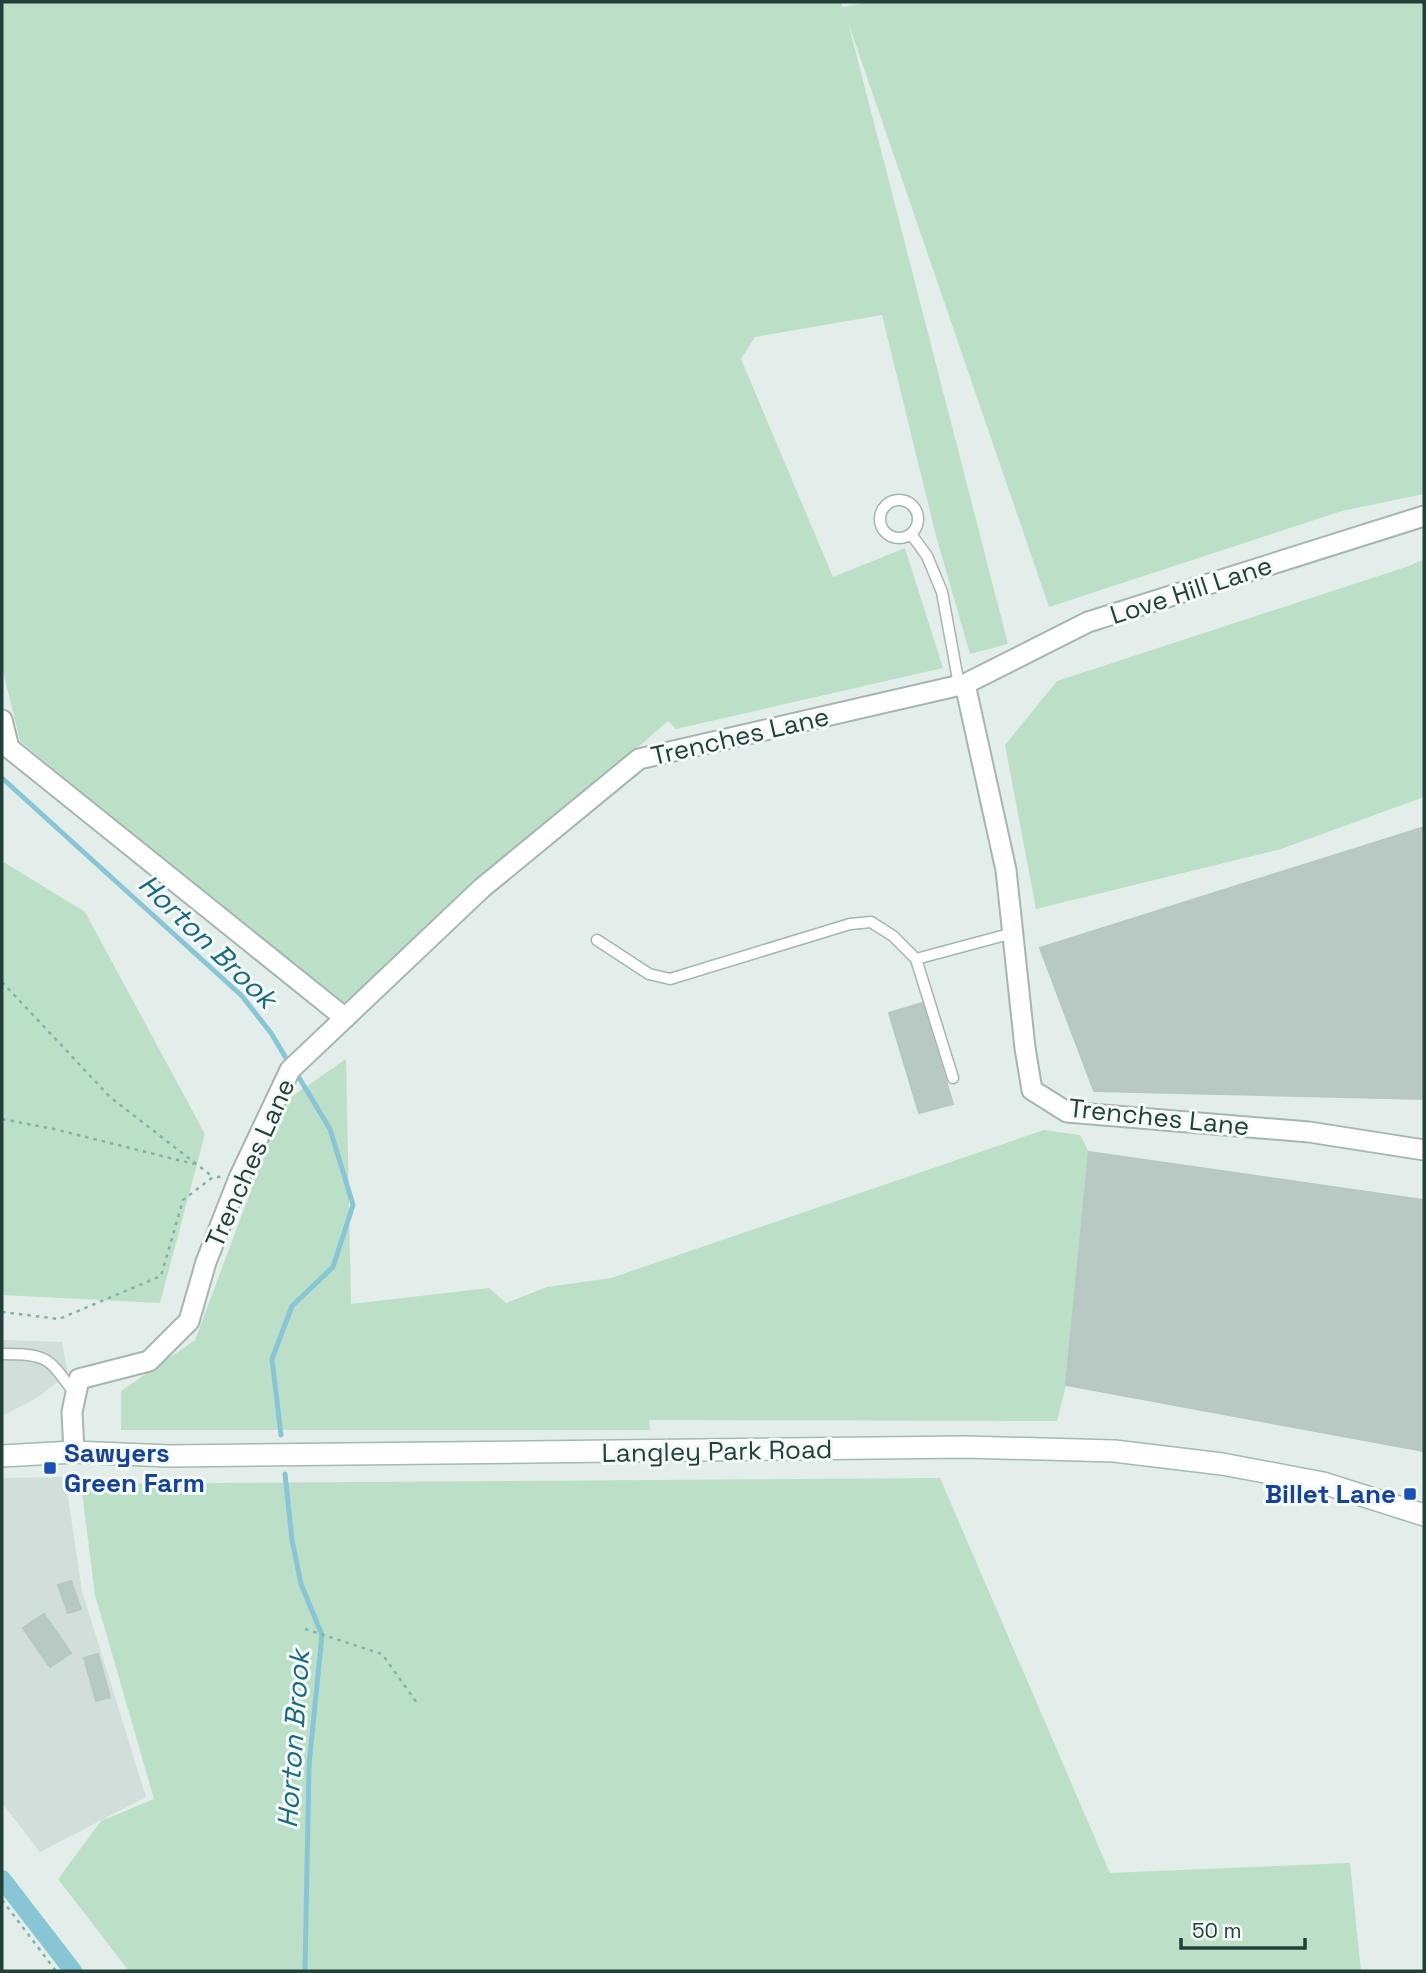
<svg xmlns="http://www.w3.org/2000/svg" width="1426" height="1973" font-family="'Space Grotesk',sans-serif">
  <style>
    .built { fill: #d1ded9 }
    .green { fill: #bce0c7 }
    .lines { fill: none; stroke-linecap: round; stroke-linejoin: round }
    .stream { stroke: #89c6d5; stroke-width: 5 }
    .canal { stroke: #89c6d5; stroke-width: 18 }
    .building { fill: #b8c9c3; stroke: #b5c8c1; stroke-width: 2 }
    .service-casing { stroke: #a5b6b1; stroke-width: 13 }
    .minor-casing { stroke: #a5b6b1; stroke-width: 23 }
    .secondary-casing { stroke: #a1bab2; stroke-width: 24 }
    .path { stroke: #82b3a6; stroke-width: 2.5; stroke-dasharray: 3.5 5; stroke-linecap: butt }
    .service { stroke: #fff; stroke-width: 10 }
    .minor { stroke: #fff; stroke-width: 19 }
    .secondary { stroke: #fff; stroke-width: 21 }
    .transit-dot { fill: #1a4fb4; stroke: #f4faf7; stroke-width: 2.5 }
    .labels { text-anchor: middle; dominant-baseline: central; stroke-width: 6; stroke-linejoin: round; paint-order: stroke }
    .street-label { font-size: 26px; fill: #224039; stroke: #f4faf7 }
    .transit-label { font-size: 26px; font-weight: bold; fill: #164399; stroke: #f4faf7; text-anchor: start }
    .water-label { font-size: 28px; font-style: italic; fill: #196a7f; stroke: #f4faf7 }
  </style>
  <rect width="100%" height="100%" fill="#e3eeea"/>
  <g class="built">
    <path d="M2 1340 62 1342 68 1375 33 1400 2 1416Z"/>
    <path d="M65 1477 82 1591 146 1797 40 1852 2 1803V1478Z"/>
  </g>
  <g class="green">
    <path d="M2 2H841L843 7 867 2H1424V494L1342 511 1049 607 848 22 1008 644 970 654 936 536 882 315 755 337 741 359 833 577 905 548 943 668 676 729 668 721 340 1006 20 741 2 667Z"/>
    <path d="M1424 559V797L1281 849 1036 909 1005 745 1057 681 1409 566Z"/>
    <path d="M2 861 85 912 205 1134 160 1303 2 1295Z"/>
    <path d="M346 1059 351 1304 489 1288 506 1303 547 1287 611 1278 1044 1130 1080 1135 1089 1152 1066 1385 1057 1421 649 1420 650 1430H121V1391L195 1340 284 1102Z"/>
    <path d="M940 1478 1110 1873 1350 1863 1361 1971H129L58 1879 101 1821 154 1799 95 1595 81 1484Z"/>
  </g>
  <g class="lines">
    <g class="stream">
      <path d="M2 778 242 996 271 1033 289 1063"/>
      <path d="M281 1435 272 1359 292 1306 333 1267 353 1205 330 1129 295 1071"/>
      <path d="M285 1474 292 1540 301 1584 322 1635 309 1765 305 1971"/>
    </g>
    <path class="canal" d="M2 1879 73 1971"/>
  </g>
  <g class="building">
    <path d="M1424 827V1099L1094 1091 1040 948Z"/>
    <path d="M922 1003 953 1104 919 1113 889 1013Z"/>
    <path d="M1089 1152 1424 1200V1451L1066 1385Z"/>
    <path d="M71 1581 81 1609 68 1613 58 1585Z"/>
    <path d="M44 1614 71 1653 50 1667 23 1628Z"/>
    <path d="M98 1654 110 1697 96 1701 84 1658Z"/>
  </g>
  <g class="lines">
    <defs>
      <g id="service">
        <circle cx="899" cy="519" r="19"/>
        <path d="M911 534 927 556 942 592 959 685"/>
        <path d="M597 940 649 974 670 979 850 924 871 922 893 936 916 959"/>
        <path d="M953 1078 916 959 1013 933"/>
        <path d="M2 1354C48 1354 48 1357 75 1394"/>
      </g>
      <g id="minor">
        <path d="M965 684 1006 870 1025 1048 1032 1090 1067 1112 1309 1132 1424 1150"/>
        <path d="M2 720 9 748 345 1018"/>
        <path d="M74 1452 72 1412 79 1379 149 1361 189 1321 206 1262 239 1178 290 1070 482 888 639 759 965 684 1088 622 1424 516"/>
      </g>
      <path id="secondary" d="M2 1456 74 1452 169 1456 966 1447 1114 1451 1222 1464 1323 1483 1424 1515"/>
    </defs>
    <use href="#service" class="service-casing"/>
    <use href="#minor" class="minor-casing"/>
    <use href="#secondary" class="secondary-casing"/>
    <g class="path">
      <path d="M2 982 110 1097 213 1177"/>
      <path d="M2 1119 54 1129 194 1164"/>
      <path d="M2 1312 59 1319 161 1276 183 1200 213 1177H222"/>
      <path d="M305 1629 382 1654 417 1703"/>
      <path d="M2 1900 56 1971"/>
    </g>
    <use href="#service" class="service"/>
    <use href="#minor" class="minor"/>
    <use href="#secondary" class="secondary"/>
  </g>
  <g class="transit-dot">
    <rect x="43" y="1461" width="14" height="14" rx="3.5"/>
    <rect x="1403" y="1487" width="14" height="14" rx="3.5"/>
  </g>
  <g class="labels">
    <g class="street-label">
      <text transform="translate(1191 590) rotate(-18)">Love Hill Lane</text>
      <text transform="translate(740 736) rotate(-13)">Trenches Lane</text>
      <text transform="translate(1159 1117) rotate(6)">Trenches Lane</text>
      <text transform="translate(250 1163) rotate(-66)">Trenches Lane</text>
      <text transform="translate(717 1451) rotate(-1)">Langley Park Road</text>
    </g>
    <g class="transit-label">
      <text x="64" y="1453">Sawyers<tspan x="64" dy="30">Green Farm</tspan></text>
      <text x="1396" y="1494" text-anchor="end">Billet Lane</text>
    </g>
    <g class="water-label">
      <text transform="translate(208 941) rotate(44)">Horton Brook</text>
      <text transform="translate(293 1739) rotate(-86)">Horton Brook</text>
    </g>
  </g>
  <rect width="1426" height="1973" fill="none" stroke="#224039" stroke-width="7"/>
  <path d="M1181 1938v10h124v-10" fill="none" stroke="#224039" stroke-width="3.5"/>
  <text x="1192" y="1938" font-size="21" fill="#224039" stroke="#f4faf7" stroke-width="5" paint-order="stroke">50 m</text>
</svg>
